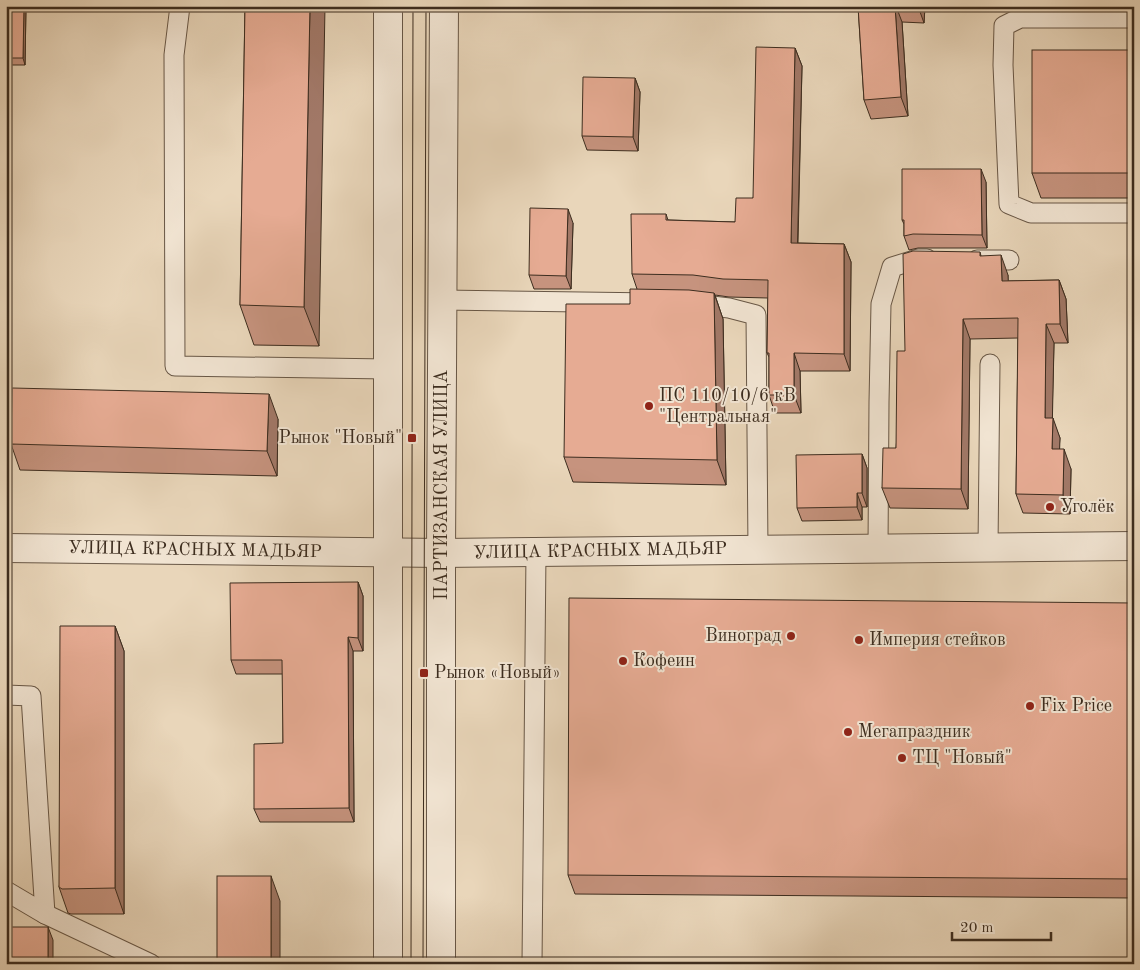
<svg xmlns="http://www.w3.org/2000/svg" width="1140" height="970" font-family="'Old Standard TT',serif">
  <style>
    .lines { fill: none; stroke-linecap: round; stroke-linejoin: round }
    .service-casing { stroke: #685746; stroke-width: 21 }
    .minor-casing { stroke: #685746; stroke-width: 30 }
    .tertiary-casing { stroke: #685746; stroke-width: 30 }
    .service { stroke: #f1e4d2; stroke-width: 19 }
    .minor { stroke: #f1e4d2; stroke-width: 28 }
    .tertiary { stroke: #f1e4d2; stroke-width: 28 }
    .tram { stroke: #3d2d1f; stroke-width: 1 }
    .wall { fill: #c6937e; stroke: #3d2d1f }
    .shaded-wall { fill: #a17867; stroke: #3d2d1f }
    .building { fill: #e6ab93; stroke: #3d2d1f }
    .poi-dot { fill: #8f2418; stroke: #f1e4d2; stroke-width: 2 }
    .labels { text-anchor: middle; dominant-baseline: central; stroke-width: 4; stroke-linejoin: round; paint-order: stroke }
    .poi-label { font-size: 18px; fill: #3d2d1f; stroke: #f1e4d2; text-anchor: start }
    .street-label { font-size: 18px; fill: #3d2d1f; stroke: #f1e4d2 }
  </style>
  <rect width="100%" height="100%" fill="#e9d6ba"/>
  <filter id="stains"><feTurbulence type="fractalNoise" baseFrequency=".004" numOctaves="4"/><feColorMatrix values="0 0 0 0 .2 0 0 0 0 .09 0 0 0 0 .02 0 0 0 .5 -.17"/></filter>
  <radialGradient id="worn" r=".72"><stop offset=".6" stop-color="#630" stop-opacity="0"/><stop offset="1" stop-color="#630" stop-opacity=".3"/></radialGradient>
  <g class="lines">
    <defs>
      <g id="service">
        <path d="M180 6 174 55 175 366 388 369"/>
        <path d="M1134 18H1020L1004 26 1003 65 1009 204 1031 213H1134"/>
        <path d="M977 260H1009"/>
        <path d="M443 300 655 303"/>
        <path d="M695 304 729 308 756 315 758 550"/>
        <path d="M988 547 990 364"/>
        <path d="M878 548 879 402 881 304 892 267 918 259H927"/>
        <path d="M6 695 31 696 45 914 6 891"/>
        <path d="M45 914 151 964"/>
        <path d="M532 964 536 552"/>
      </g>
      <path id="minor" d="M6 548 441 553 1134 546"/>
      <g id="tertiary">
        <path d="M388 6V964"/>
        <path d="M441 964V553L444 6"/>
      </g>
    </defs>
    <use href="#service" class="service-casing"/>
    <use href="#minor" class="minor-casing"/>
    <use href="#tertiary" class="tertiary-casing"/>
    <use href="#service" class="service"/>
    <use href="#minor" class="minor"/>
    <use href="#tertiary" class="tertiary"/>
    <g class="tram">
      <path d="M411 964 413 6"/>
      <path d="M423 964 426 6"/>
    </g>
  </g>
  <g class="wall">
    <path d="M6 6H26L25 65H6Z"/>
    <path d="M245 6 319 346 254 345 240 305Z"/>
    <path d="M494 6H577L495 8Z"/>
    <path d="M858 6H925L924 23 902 22 908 116 871 119 864 100Z"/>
    <path d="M795 48 802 66 798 243 844 244 851 262 850 371H800L801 413H775L769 395V357L767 353 768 298 729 297 715 295 723 319 726 485 573 482 564 457 630 304 637 289 632 274 666 214 668 220 735 222 753 198Z"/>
    <path d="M1134 50V198H1041L1032 173Z"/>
    <path d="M635 78 640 92 638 151 587 150 582 136Z"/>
    <path d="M986 182 987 248H918L909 250 904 236V224L902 220Z"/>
    <path d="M573 223 571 289H534L529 275Z"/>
    <path d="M980 252 981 256 1008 275V281L1059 280 1066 299 1068 343H1054L1052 418 1060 438 1059 449 1071 469 1070 514 1023 513 1016 494 1018 338 970 339 968 509 890 508 882 488 896 448 905 351Z"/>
    <path d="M278 419 277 476 20 470 11 444Z"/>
    <path d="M862 454 867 468V507H862V520L802 521 797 508Z"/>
    <path d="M358 582 363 596V651H353L354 822H260L254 809 283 743V674H236L231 660Z"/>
    <path d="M1134 603V898L575 894 568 875Z"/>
    <path d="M115 626 124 651V914H71L68 913 59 887Z"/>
  </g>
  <g class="shaded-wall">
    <path d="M24 6H26L25 65 23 58Z"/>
    <path d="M310 6H325L319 346 304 307Z"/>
    <path d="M895 6H896L902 22 908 116 901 97Z"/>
    <path d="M918 6H925L924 23Z"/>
    <path d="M795 48 802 66 797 261 791 243Z"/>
    <path d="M635 78 640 92 638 151 633 137Z"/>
    <path d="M981 169 986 182 987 248 982 235Z"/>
    <path d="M568 209 573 223 571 289 566 276Z"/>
    <path d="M844 244 851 262 850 371 844 354Z"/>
    <path d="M1001 255 1008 275 1009 301 1002 281Z"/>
    <path d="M1059 280 1066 299 1068 343 1060 324Z"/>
    <path d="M714 293 723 319 726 485 717 460Z"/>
    <path d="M963 319 970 339 968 509 961 489Z"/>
    <path d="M1046 324 1054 343 1052 437 1045 418Z"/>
    <path d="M794 353 800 371 801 413 794 395Z"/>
    <path d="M269 394 278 419 277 476 267 451Z"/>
    <path d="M1053 418 1060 438 1059 469 1052 449Z"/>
    <path d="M1064 449 1071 469 1070 514 1063 495Z"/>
    <path d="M862 454 867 468V507L862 493Z"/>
    <path d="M857 493 862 507V520L857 507Z"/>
    <path d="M358 582 363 596V651L358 638Z"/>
    <path d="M6 606 9 614 7 671 6 668Z"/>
    <path d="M115 626 124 651V914L115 888Z"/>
    <path d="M348 637 353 651 354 822 349 808Z"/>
    <path d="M271 876 280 901V964H271Z"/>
    <path d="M48 927 53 940V964H48Z"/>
  </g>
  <g class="building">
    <path d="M6 6H24L23 58H6Z"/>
    <path d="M245 6H310L304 307 240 305Z"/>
    <path d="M858 6H895L901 97 864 100Z"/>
    <path d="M756 47 795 48 791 243 844 244V354L794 353V395H769V353H767L768 280 723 279 693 275 632 274 631 214H666V220L735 222 736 198H753Z"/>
    <rect x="1032" y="50" width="102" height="123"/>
    <path d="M583 77 635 78 633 137 582 136Z"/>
    <path d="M902 169H981L982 235 913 234 904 236V220H902Z"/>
    <path d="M530 208 568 209 566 276 529 275Z"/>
    <path d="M913 251 980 252V256L1001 255 1002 281 1059 280 1060 324H1046L1045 418H1053L1052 449H1064L1063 495 1016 494 1018 318 963 319 961 489 882 488 883 448H896L897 351H905L903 254Z"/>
    <path d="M630 289 689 290 714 293 717 460 564 457 566 304H630Z"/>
    <path d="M12 388 269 394 267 451 11 444Z"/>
    <path d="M862 454V493H857V507L797 508 796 455Z"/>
    <path d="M358 582V638L348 637 349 808 254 809V744L283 743 282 660H231L230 583Z"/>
    <path d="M569 598 1134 603V879L568 875Z"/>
    <path d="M60 626H115V888L62 889 59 887Z"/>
    <rect x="217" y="876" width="54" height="88"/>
    <rect x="6" y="927" width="42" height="37"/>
  </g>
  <g class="poi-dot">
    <circle cx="649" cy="406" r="5"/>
    <rect x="407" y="433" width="10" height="10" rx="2.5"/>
    <circle cx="1050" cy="507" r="5"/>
    <circle cx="791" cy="636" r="5"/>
    <circle cx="859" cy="640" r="5"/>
    <circle cx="623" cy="661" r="5"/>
    <rect x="419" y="668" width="10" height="10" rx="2.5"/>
    <circle cx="1030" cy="706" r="5"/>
    <circle cx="848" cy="732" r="5"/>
    <circle cx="902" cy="758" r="5"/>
  </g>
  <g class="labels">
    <g class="poi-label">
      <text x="659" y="396">ПС 110/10/6 кВ<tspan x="659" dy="21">"Центральная"</tspan></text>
      <text x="402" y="438" text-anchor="end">Рынок "Новый"</text>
      <text x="1060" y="507">Уголёк</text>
      <text x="781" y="636" text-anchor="end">Виноград</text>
      <text x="869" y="640">Империя стейков</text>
      <text x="633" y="661">Кофеин</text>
      <text x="434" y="673">Рынок «Новый»</text>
      <text x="1040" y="706">Fix Price</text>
      <text x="858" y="732">Мегапраздник</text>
      <text x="912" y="758">ТЦ "Новый"</text>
    </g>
    <g class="street-label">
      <text transform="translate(442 485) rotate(-90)">ПАРТИЗАНСКАЯ УЛИЦА</text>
      <text transform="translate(195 550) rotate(1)">УЛИЦА КРАСНЫХ МАДЬЯР</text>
      <text transform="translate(600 551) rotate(-1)">УЛИЦА КРАСНЫХ МАДЬЯР</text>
    </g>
  </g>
  <rect width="1140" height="970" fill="none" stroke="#e9d6ba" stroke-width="25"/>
  <rect x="8" y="8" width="1125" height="955" fill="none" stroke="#3d2d1f" stroke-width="2.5"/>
  <rect x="12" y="12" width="1115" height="945" fill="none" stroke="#3d2d1f"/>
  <path d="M952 932v8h99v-8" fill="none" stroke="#3d2d1f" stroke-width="2.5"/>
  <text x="960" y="932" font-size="15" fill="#3d2d1f" stroke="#f1e4d2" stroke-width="4" paint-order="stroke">20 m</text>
  <rect width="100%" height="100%" filter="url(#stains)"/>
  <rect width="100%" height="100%" fill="url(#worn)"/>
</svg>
